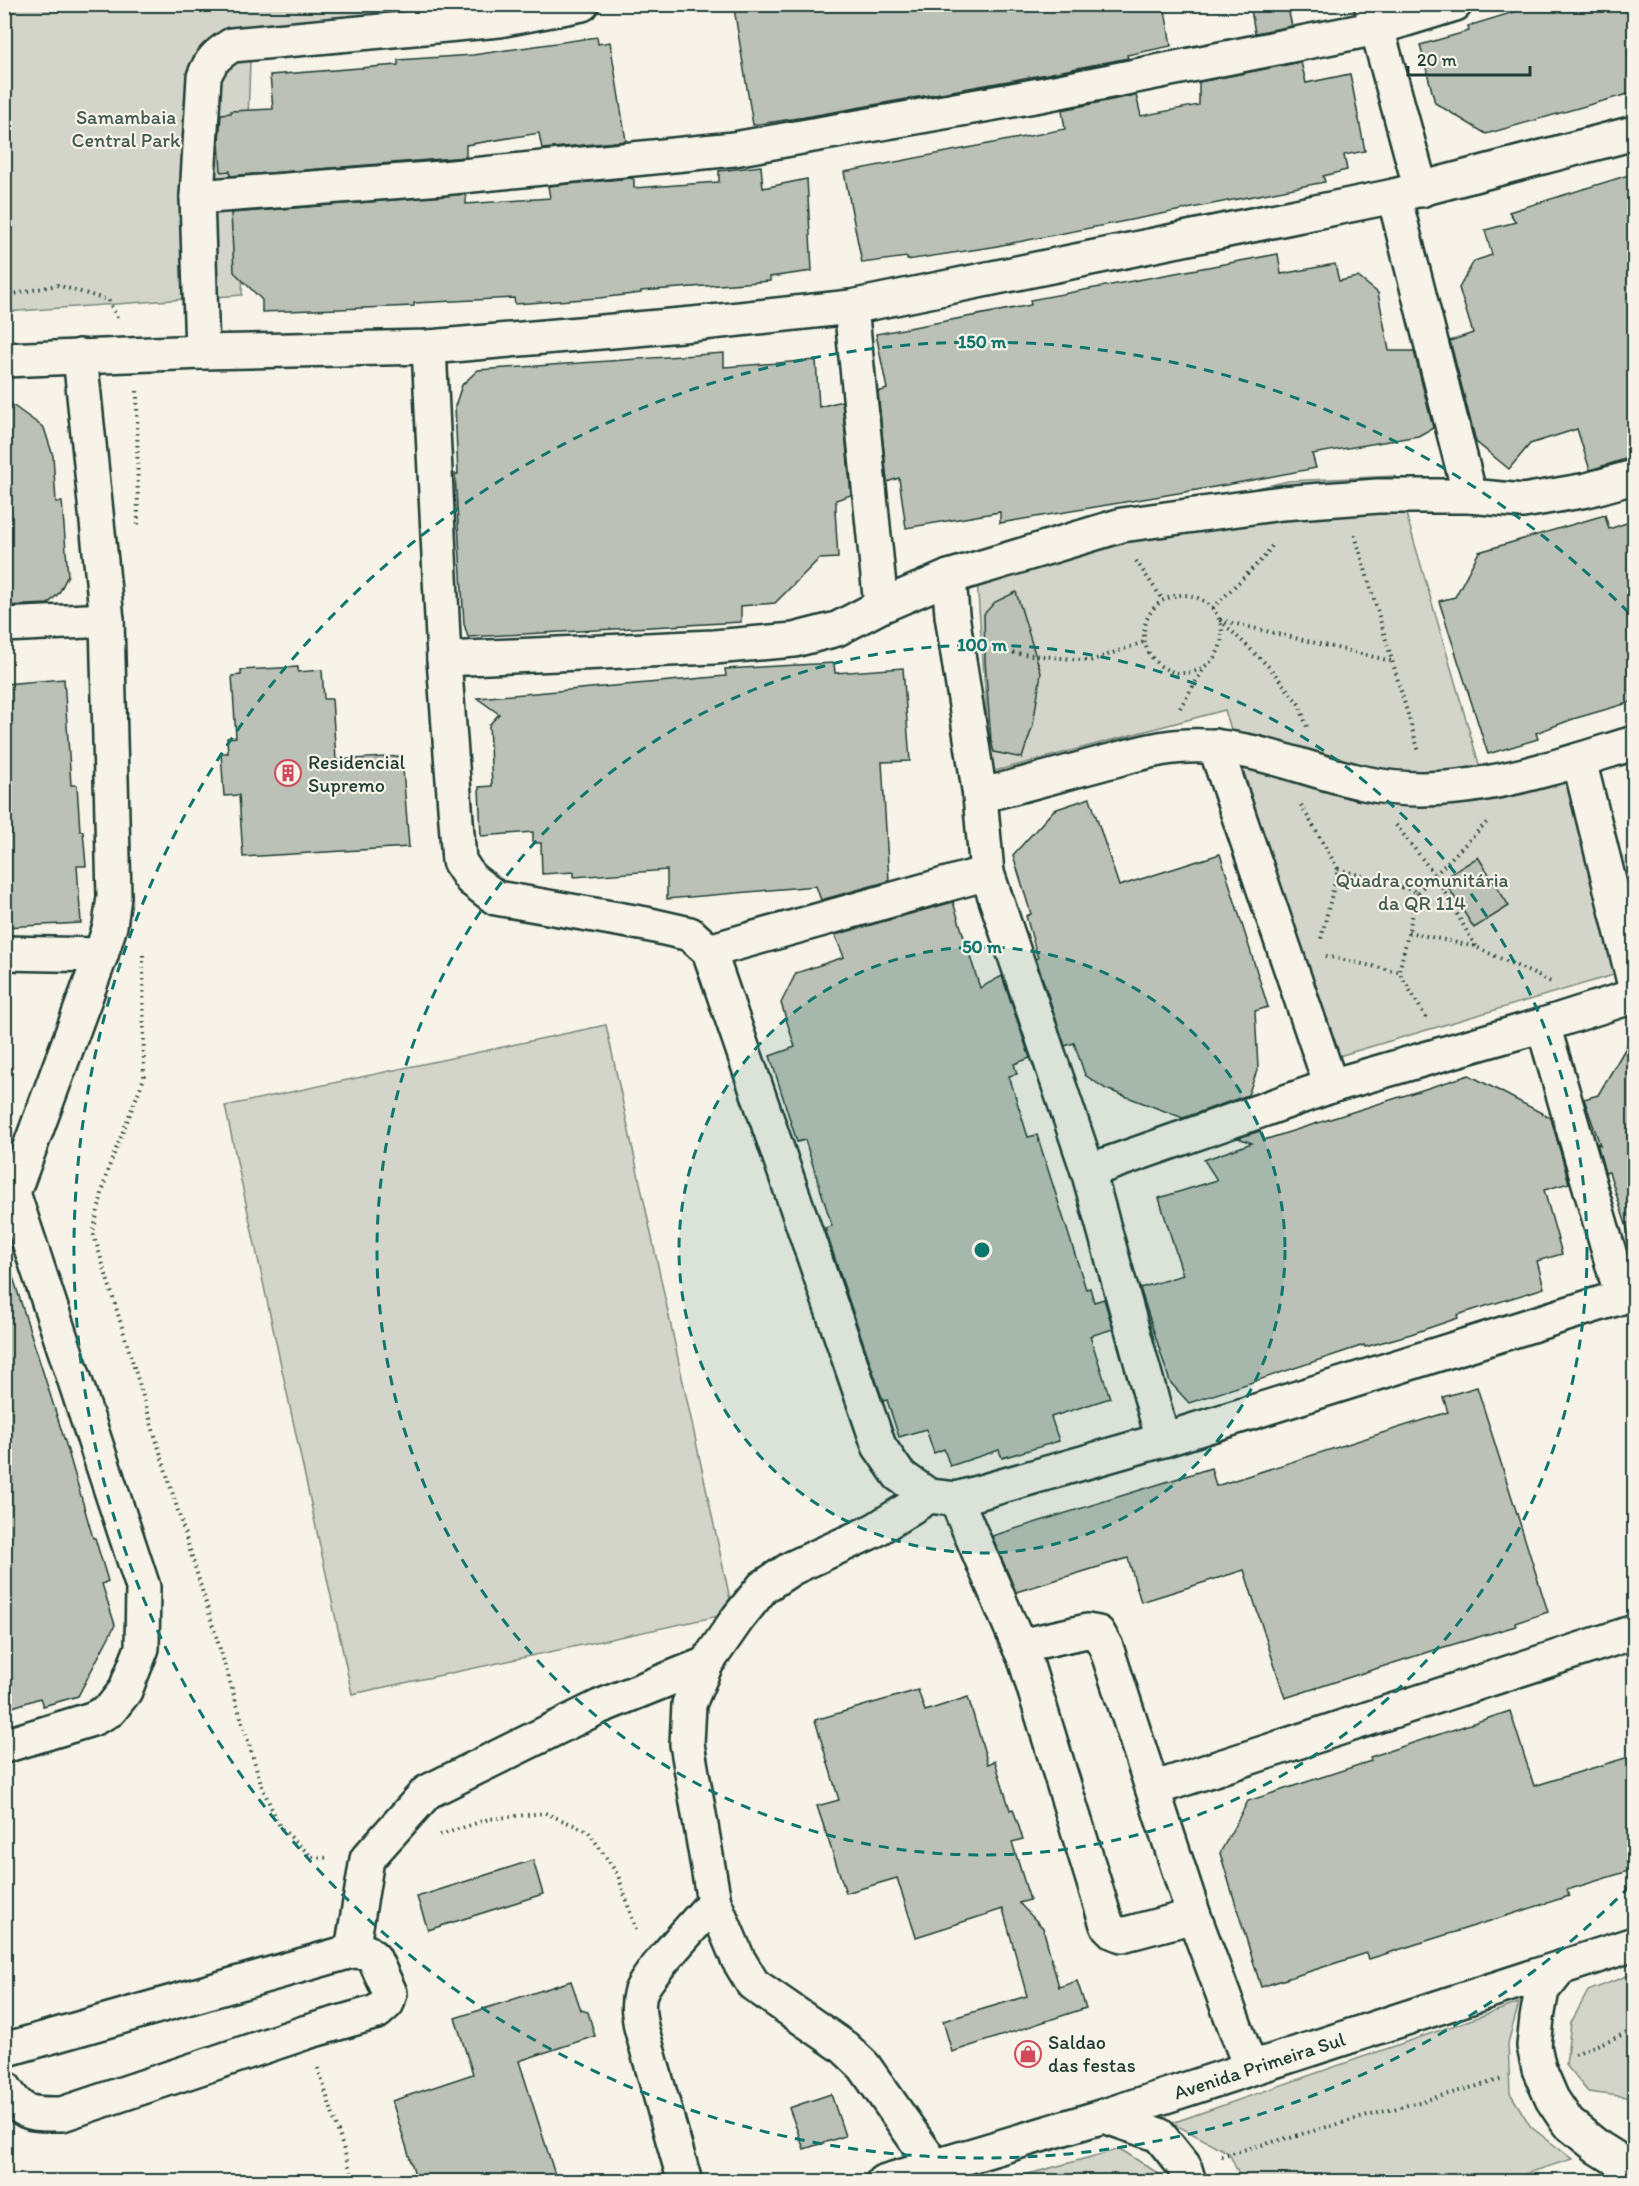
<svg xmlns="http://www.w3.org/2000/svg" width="1639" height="2186" font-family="Itim,sans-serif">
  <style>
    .green { fill: #d3d5ca; stroke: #79897f; stroke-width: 1.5 }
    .building { fill: #bbc1b6; stroke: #1f3d34; stroke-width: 1.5 }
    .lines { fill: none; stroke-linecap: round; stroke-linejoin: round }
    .minor-casing { stroke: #1f3d34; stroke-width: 38 }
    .major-casing { stroke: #1f3d34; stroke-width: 38 }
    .path { stroke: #1f3d34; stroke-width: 4; stroke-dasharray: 1.5 4.5; stroke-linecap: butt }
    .minor { stroke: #f7f3e8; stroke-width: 33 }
    .major { stroke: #f7f3e8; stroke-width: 33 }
    .ring { fill: none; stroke: #0f766e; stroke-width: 3; stroke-dasharray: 10 8 }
    .labels { text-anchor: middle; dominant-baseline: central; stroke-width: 4.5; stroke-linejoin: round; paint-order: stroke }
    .park-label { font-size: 20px; fill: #435b52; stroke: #f7f3e8 }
    .poi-label { font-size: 20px; fill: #1f3d34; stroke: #f7f3e8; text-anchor: start }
    .street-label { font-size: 20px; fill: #1f3d34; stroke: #f7f3e8 }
    .centre { fill: #0f766e; stroke: #f7f3e8; stroke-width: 3 }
    .ring-label { font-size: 18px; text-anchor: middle; font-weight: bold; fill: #0f766e; stroke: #f7f3e8; stroke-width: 4.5; stroke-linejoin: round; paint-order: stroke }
  </style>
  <rect width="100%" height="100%" fill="#f7f3e8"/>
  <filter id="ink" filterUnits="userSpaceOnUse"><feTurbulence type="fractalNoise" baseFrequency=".0167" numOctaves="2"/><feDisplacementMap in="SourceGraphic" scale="12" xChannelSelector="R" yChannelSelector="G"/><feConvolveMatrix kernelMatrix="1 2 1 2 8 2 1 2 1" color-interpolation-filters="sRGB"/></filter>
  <g filter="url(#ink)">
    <g class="green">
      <path d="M5 5H591L250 61 242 295 5 312Z"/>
      <path d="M1395 476 1481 771 1568 755 1627 971 1332 1058 1225 710 991 772 975 553 1288 481Z"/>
      <path d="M606 1025 733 1613 352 1694 225 1106Z"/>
      <path d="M1634 1973V2098L1588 2092 1566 2065 1571 2023 1588 1991Z"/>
      <path d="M1519 2003 1508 2043 1510 2093 1531 2127 1572 2159 1503 2181H1242L1229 2153 1172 2123Z"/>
      <path d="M1120 2149 1159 2174 1160 2181H1003Z"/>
    </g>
    <g class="building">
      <path d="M752 4H1164L1171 46 1127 55 1128 58 1047 74 811 116 753 125 734 8Z"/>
      <path d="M1250 4H1287L1292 26 1255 33Z"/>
      <path d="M1526 4H1635V92L1486 134 1435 103 1420 45 1469 31 1468 26 1524 9Z"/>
      <path d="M597 37 598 44 610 42 626 141 542 149 539 133 466 145V157L230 176V171L221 172 219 142 221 114 231 113V111L273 109 270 75 398 65V60L473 55Z"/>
      <path d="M1301 62 1306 83 1350 74 1365 151 1344 155 1347 170 1323 176 1325 182 992 247 907 260V257L862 263 844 172 1065 129 1062 110 1136 95 1141 116 1199 105V82Z"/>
      <path d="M761 166 763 188 807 179 812 271 770 277V281L641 291V293L599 298 515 304 514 298 414 303V306L262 312V300L234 272 231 213 466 194V204L550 198 548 186 631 178 634 180V188L719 182V171Z"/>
      <path d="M1635 173V456L1590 470 1577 429 1530 444 1509 469 1476 442 1450 341 1473 333 1459 288 1474 261 1492 255 1485 230 1516 222 1509 212Z"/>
      <path d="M1278 254 1281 274 1335 264 1339 281 1358 277 1378 293 1389 351H1414L1433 428 1418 436 1312 454 1316 468 1226 485 1000 523V512L906 528 899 478 887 482 878 392 887 389 876 334 1031 305 1030 300Z"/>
      <path d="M724 353V367L816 360 819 407 842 401 851 495 836 500V510H835L838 558 819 559 775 603 741 606V622L468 637 464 624 455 474H458L455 406 462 385 478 370Z"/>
      <path d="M4 399 44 428 53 456 56 502H62L68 575 59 593 48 604 4 606Z"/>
      <path d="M1605 515 1609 529 1635 520V701L1573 719 1536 733 1538 739 1488 754 1439 601 1455 597 1479 552Z"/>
      <path d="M1016 592 1041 673 1033 725 1022 758 994 752 991 741 985 661 984 614 995 602Z"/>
      <path d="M834 663 835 673 903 668 910 761 882 762 889 881 821 900 816 886 667 899V870L574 877V872L542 874 541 843H533V832L481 836 479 787 492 786 489 725 499 714 477 698 726 676 725 669Z"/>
      <path d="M298 667V672L322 670 324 699H332L336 760 402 756 409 847 243 857 239 795 224 796 221 753H228L227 738 236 737 232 676 241 675V670Z"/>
      <path d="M64 679 71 785H77L80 831H83L86 866H77L81 923 4 927V684Z"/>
      <path d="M1090 798 1119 886 1220 854 1268 1007 1255 1011 1258 1068 1248 1095 1183 1118 1106 1089 1085 1075 1074 1043 1065 1046 1036 959 1038 958 1026 916 1031 914 1013 855 1054 810Z"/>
      <path d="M1478 857 1509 906 1474 928 1443 879Z"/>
      <path d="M953 902 980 988 1002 976 1030 1058 1014 1064 1017 1074 1009 1076 1028 1137 1037 1135 1086 1289 1090 1288 1094 1302 1104 1299 1113 1329 1090 1336 1110 1398 1051 1417 1059 1441 1002 1458 999 1450 950 1466 944 1449 934 1453 926 1429 899 1437 887 1400 883 1401 839 1271 825 1228 832 1226 805 1140 797 1142 770 1056 795 1047 781 1003 796 973 844 957 835 935Z"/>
      <path d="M1635 1032V1230L1628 1231 1609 1172 1605 1173 1597 1143 1600 1145 1584 1099 1598 1095Z"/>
      <path d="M1469 1075 1551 1118 1569 1183 1544 1190 1562 1254 1537 1261 1544 1288 1457 1315 1458 1318 1411 1334 1365 1347 1364 1345 1189 1403 1170 1382 1140 1288 1183 1275 1159 1198 1217 1180 1204 1160 1252 1143 1238 1138 1260 1131 1264 1140Z"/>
      <path d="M12 1274 68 1451 93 1538H95L108 1581 102 1584 115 1625 78 1696 43 1706 40 1698 4 1710V1275Z"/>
      <path d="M1477 1387 1548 1612 1515 1623 1516 1626 1434 1650 1285 1698 1244 1570 1141 1602 1128 1558 1016 1592 992 1536 1211 1468 1216 1486 1448 1412 1443 1397Z"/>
      <path d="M918 1690 925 1711 968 1697 988 1764 995 1761 1010 1810 1013 1809 1023 1839 1012 1842 1030 1900 1019 1903 1043 1928 1059 1987 1077 1981 1086 2008 952 2052 943 2021 1027 1996 1003 1909 916 1937 897 1878 846 1893 817 1806 839 1800 815 1720Z"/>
      <path d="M1510 1711 1534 1786 1635 1755V1869L1567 1890 1569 1896 1509 1915 1369 1959 1367 1953 1261 1987 1220 1853 1248 1801 1371 1761 1370 1757Z"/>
      <path d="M533 1860 543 1894 428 1930 417 1897Z"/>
      <path d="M571 1981 581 2010 588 2012 595 2036 519 2061 557 2181H417L392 2101 473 2074 455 2018Z"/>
      <path d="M831 2094 845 2136 804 2149 789 2108Z"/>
    </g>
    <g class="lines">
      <defs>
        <g id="minor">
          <path d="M1371 4 1377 28 1455 4"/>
          <path d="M1394 196 1470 496"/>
          <path d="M197 197 442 178 734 149 1040 95 1377 28 1421 190"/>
          <path d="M851 307 881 606"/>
          <path d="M429 347 444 659 459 861 471 879 496 898 646 924 690 934 709 951 879 1446 899 1475 929 1496 956 1499 1163 1440 1634 1293"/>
          <path d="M202 352 197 197 204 77C210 61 217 54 232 45L499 20 582 4"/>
          <path d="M4 360 202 352 429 347 693 324 851 307 1394 196 1634 133"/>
          <path d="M949 577 952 615 980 796 987 873 1088 1171"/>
          <path d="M4 625 107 620"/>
          <path d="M444 659 714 647 794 640 837 629 881 606 949 577 1122 525 1282 503 1378 496H1470L1523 501 1587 490 1634 477"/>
          <path d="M1215 746 1331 1086"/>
          <path d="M1579 760 1634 982"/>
          <path d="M980 796C1021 785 1062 774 1103 763 1130 756 1158 747 1187 746 1250 743 1303 770 1364 783 1455 803 1548 769 1634 743"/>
          <path d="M709 951 987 873"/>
          <path d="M4 953 101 955"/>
          <path d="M1543 1025 1622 1297"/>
          <path d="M1163 1440 1088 1171 1331 1086 1543 1025 1634 996"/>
          <path d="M929 1496 875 1530 792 1568 763 1587 738 1618 706 1664 689 1704 687 1744 714 1902 738 1959 753 1984 844 2047 864 2066 934 2166"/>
          <path d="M956 1499 1019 1646"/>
          <path d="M1087 1631 1098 1633 1106 1647 1194 1916 1122 1935 1114 1932 1107 1925 1025 1659 1019 1646Z"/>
          <path d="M4 1746 92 1719 110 1710 125 1691 142 1648 143 1587 13 1193 101 955 110 926 114 897 107 620 80 356"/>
          <path d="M1153 1789 1634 1632"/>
          <path d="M1194 1916 1250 2067"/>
          <path d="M352 1951 367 1859 427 1792 599 1707 706 1664"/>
          <path d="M4 2050 352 1951 367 1952 374 1958 390 1993 387 2003 377 2012 307 2032 62 2114C31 2114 22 2116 4 2087"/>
          <path d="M685 2182 641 2027C639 2015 637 2006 640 1994 644 1977 699 1920 714 1902"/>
        </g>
        <g id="major">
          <path d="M1559 1969 1542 1990 1537 2018 1534 2046 1539 2069 1552 2099 1568 2123 1599 2148 1634 2170"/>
          <path d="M1104 2116 1159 2135 1184 2166 1189 2182"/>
          <path id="s1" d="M883 2182 1104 2116 1634 1944"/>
        </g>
      </defs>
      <use href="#minor" class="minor-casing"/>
      <use href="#major" class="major-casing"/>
      <g class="path">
        <path d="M4 296 57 285 108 300 118 319"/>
        <path d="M137 391 138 527"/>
        <path d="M1355 535 1419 752"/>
        <path d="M1136 561 1163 600"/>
        <circle cx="1183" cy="634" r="39"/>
        <path d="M1213 608 1264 557 1274 543"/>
        <path d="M1220 620 1269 667 1299 704 1308 730"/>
        <path d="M1220 620 1391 661"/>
        <path d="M995 651 1090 661 1144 642"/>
        <path d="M1180 708 1204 668"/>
        <path d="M1301 805 1338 869 1321 939"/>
        <path d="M1396 825 1434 874 1476 947"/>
        <path d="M1338 869 1418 892 1399 972"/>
        <path d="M1418 892 1487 822"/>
        <path d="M1408 932 1476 947 1551 982"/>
        <path d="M143 955 144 1078 107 1172 93 1232 262 1787 280 1827 312 1857 328 1858"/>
        <path d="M1326 956 1399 972 1428 1021"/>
        <path d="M440 1835 489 1819 545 1813 588 1831 618 1875 637 1933"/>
        <path d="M1575 2054 1634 2030"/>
        <path d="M318 2068 354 2182"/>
        <path d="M1221 2156 1503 2079"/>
        <path d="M1127 2182 1144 2177"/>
      </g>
      <use href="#minor" class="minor"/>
      <use href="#major" class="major"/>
    </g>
  </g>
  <circle cx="982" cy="1250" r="303" fill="#0f766e" fill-opacity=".12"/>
  <g class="ring">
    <circle cx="982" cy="1250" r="303"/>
    <circle cx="982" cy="1250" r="605"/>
    <path d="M1630 1886A908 908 0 1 1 1630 614"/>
  </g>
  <defs>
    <symbol id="building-ring" viewBox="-11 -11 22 22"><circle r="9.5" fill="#f7f3e8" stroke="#d1495b" stroke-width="1.5"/><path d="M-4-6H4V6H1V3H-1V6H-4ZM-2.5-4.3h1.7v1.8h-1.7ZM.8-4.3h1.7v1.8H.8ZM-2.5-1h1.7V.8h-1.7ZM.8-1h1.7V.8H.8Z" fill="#d1495b"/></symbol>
    <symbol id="shop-ring" viewBox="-11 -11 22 22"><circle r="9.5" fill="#f7f3e8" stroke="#d1495b" stroke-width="1.5"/><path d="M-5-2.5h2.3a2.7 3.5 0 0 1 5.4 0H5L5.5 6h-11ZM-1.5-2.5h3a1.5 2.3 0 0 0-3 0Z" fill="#d1495b"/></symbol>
  </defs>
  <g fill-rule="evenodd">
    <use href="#building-ring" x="273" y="758" width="30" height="30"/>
    <use href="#shop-ring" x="1013" y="2039" width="30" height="30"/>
  </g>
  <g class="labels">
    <g class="park-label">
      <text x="126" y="117">Samambaia<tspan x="126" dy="23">Central Park</tspan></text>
      <text x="1422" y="880">Quadra comunitária<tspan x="1422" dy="23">da QR 114</tspan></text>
    </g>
    <g class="poi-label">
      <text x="308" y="762">Residencial<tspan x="308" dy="23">Supremo</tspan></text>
      <text x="1048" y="2042">Saldao<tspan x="1048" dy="23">das festas</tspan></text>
    </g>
    <g class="street-label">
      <text stroke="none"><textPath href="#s1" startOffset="394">Avenida Primeira Sul</textPath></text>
    </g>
  </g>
  <circle cx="982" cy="1250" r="9" class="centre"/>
  <g class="ring-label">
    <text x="982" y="348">150 m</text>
    <text x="982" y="651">100 m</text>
    <text x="982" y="953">50 m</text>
  </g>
  <rect width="1639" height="2186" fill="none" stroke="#f7f3e8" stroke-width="24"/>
  <rect x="12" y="12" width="1615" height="2162" fill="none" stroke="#1f3d34" stroke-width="2" filter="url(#ink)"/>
  <path d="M1408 66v9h122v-9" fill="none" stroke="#1f3d34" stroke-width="3"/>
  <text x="1417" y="66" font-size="18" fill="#1f3d34" stroke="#f7f3e8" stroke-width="4.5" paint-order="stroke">20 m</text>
</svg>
